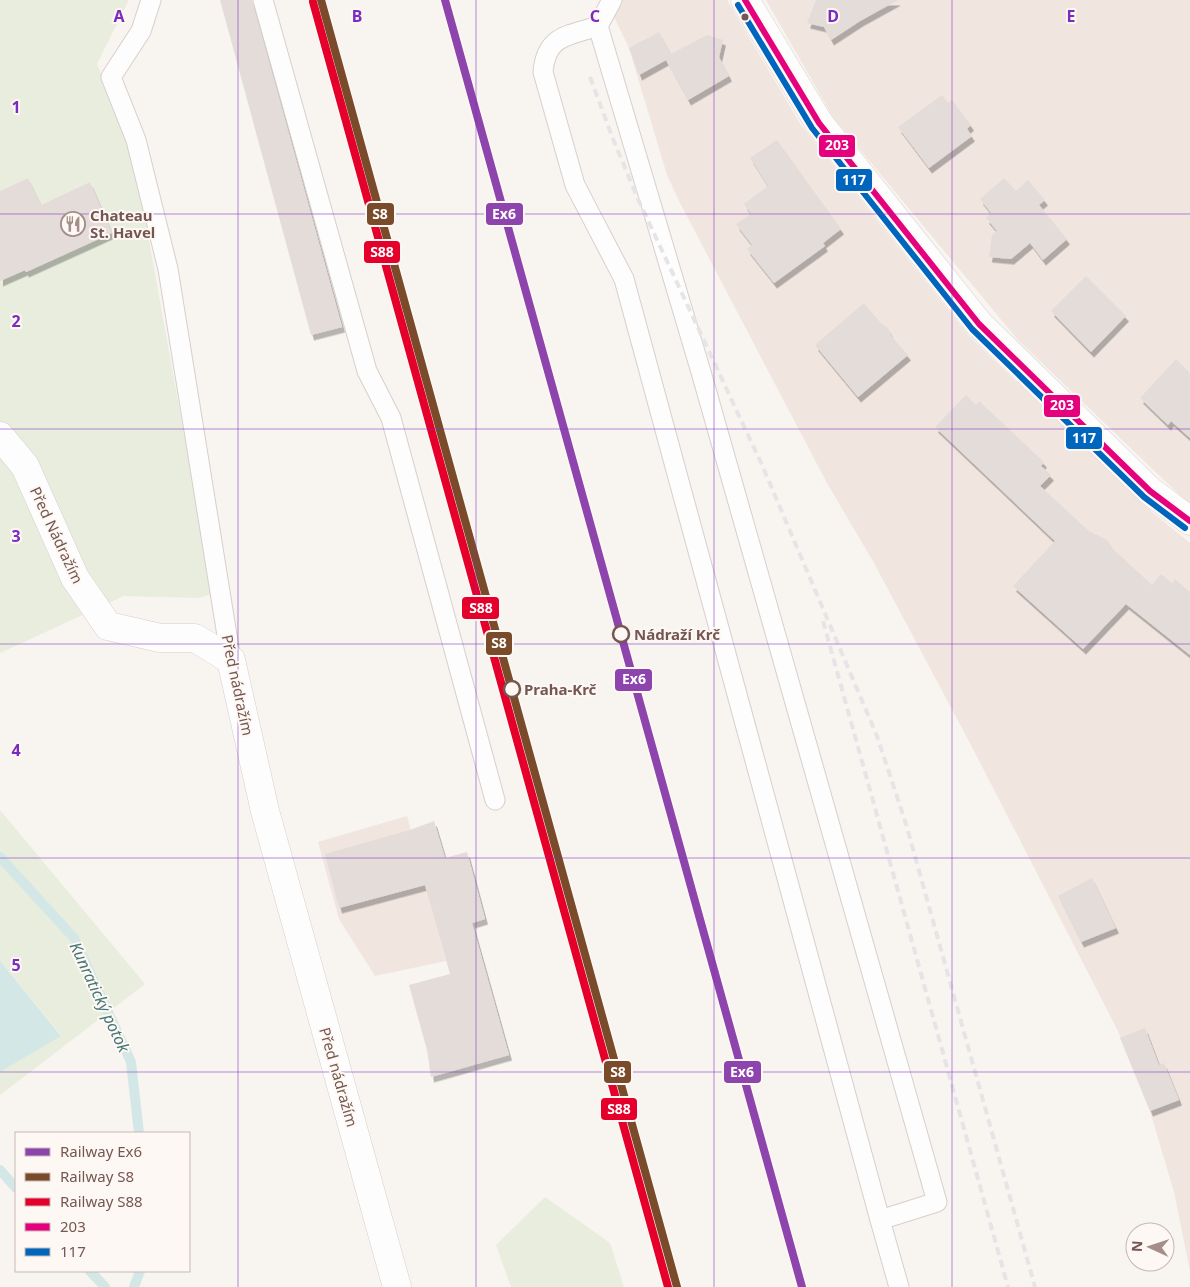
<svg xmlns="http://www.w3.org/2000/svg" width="1190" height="1287" font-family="'Noto Sans',sans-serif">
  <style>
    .residential { fill: #f0e5df }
    .green { fill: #e9eddd }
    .water { fill: #d3e8e6 }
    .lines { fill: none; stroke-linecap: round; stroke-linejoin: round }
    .stream { stroke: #d3e8e6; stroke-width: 10 }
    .building { fill: #e4dcd8; filter: url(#shadow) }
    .service-casing { stroke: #d7cfcc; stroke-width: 21 }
    .minor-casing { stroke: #d7cfcc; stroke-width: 29 }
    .tertiary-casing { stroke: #d7cfcc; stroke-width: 29 }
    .service { stroke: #fefdfd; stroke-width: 19 }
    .minor { stroke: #fefdfd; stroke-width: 28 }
    .tertiary { stroke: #fefdfd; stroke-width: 28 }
    .rail { stroke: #e5e4e6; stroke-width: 4; stroke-dasharray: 8 5; stroke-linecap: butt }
    .bus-1-casing { stroke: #fef8f4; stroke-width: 10 }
    .bus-2-casing { stroke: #fef8f4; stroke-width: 10 }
    .bus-1 { stroke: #e5007d; stroke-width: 6 }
    .bus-2 { stroke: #0065bd; stroke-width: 6 }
    .rail-1-casing { stroke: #fef8f4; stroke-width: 11 }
    .rail-2-casing { stroke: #fef8f4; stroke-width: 11 }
    .rail-3-casing { stroke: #fef8f4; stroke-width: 11 }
    .rail-1 { stroke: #8e44ad; stroke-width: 8 }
    .rail-2 { stroke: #7a4b2a; stroke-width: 8 }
    .rail-3 { stroke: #e4002b; stroke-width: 8 }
    .grid { fill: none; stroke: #7b2cbf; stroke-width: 1; stroke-opacity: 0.55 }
    .bus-dot { fill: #755752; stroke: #fef8f4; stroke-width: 2 }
    .stop-dot { fill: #fef8f4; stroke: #755752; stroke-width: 2.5 }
    .labels { text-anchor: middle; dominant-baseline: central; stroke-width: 4; stroke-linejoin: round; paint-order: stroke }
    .poi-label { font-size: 15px; font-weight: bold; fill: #755752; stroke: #fef8f4; text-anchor: start }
    .street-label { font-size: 15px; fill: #755752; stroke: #fef8f4 }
    .stop-label { font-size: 15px; font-weight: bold; fill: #755752; stroke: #fef8f4; text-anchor: start }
    .water-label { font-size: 16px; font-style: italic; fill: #467776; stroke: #fef8f4 }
    .grid-label { font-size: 16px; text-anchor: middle; font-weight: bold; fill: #7b2cbf; stroke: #fef8f4; stroke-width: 4; stroke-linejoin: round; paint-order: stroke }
    .line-badge { stroke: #fef8f4; stroke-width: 2 }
    .badge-label { font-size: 14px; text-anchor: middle; font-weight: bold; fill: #fff }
  </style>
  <defs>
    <filter id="shadow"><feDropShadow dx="3" dy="5.5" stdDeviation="0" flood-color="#0004"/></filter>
  </defs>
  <rect width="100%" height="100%" fill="#f8f4f0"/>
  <g class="residential">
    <path d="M606 0H727L801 125 969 336 1152 512 1190 543V1271L1174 1192 1150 1111 1118 1031 971 745 874 563 827 483 679 201 667 175 629 48Z"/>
    <path d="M766 0H1190V505L1018 340 833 117Z"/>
    <path d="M407 816 446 961 375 976 339 919 318 842Z"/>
  </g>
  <g class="green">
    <path d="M0 0H129L97 64 134 158 213 594 198 598 124 596 0 653V281L25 270 26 272 112 232 90 182 41 205 28 178 0 191Z"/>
    <path d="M0 810 145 984 0 1095V1072L61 1035 0 961Z"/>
    <path d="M545 1197 610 1243 624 1287H511L496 1245Z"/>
  </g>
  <path class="water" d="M0 961 61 1036 0 1072Z"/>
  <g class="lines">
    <g class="stream">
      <path d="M0 857 74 938 131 1062 139 1133"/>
      <path d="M0 1170 16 1188"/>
      <path d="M90 1271 105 1287"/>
      <path d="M134 1287 140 1271"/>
    </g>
  </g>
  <g class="building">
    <path d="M220 0H252L342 327 311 335Z"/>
    <path d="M816 0H898L860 21 831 40 824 27 807 23Z"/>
    <path d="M659 32 671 54 707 35 723 40 719 57 729 76 688 100 666 60 639 75 629 48Z"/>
    <path d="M942 95 948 103 952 100 971 125 967 129 972 136 929 168 898 127Z"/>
    <path d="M777 140 841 229 823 243 825 246 774 283 747 249 752 245 736 224 751 214 744 204 768 186 750 158Z"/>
    <path d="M28 178 41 205 90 182 112 233 26 272 25 270 0 281V191Z"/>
    <path d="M1004 178 1016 191 1028 180 1045 200 1039 205 1067 239 1043 260 1030 243 1011 259 989 257 992 235 997 231 986 218 991 213 980 199Z"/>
    <path d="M1086 276 1126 316 1091 352 1051 311Z"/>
    <path d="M864 303 880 322 888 328 892 337 908 355 858 397 815 345Z"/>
    <path d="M1176 359 1190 373V438L1171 421 1168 425 1140 398Z"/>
    <path d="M966 395 976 405 979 401 1044 462 1041 466 1051 475 1040 486 1089 531 1107 540 1114 550 1152 585 1161 574 1172 583 1175 579 1190 592V655L1126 604 1083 649 1013 586 1055 541 935 427Z"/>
    <path d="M434 821 445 858 467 852 485 919 472 923 509 1055 431 1077 427 1050 409 985 450 974 425 885 339 908 325 854 410 830Z"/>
    <path d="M1092 878 1116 928 1081 942 1058 896Z"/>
    <path d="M1145 1028 1159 1065 1164 1063 1179 1100 1150 1111 1120 1038Z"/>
  </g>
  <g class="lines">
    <defs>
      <g id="service">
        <path d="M151 0 141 31 111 77 136 140 168 269 231 660"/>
        <path d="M263 0 367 371 391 418 495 800"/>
        <path d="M612 0 598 26 701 372 937 1202 880 1220 899 1287"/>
        <path d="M598 26C568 36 546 35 543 72L575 185 624 279 880 1220"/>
      </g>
      <path id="minor" d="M0 436 25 466 75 578 108 626 160 638H195L231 660 265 811 397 1287"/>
      <path id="tertiary" d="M745 0 819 123 979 324 1150 491 1190 521"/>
    </defs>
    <use href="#service" class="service-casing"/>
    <use href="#minor" class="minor-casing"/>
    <use href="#tertiary" class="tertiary-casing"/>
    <use href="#service" class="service"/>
    <use href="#minor" class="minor"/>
    <use href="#tertiary" class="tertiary"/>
    <g class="rail">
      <path d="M590 77 613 139 638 199 762 465 877 736 906 824 1035 1287"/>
      <path d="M823 621 1008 1287"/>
    </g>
    <defs>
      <path id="bus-1" d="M745 0 819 123 979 324 1150 491 1190 521"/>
      <path id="bus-2" d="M738 5 812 128 972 329 1144 497 1185 528"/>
    </defs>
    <use href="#bus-1" class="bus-1-casing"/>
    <use href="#bus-2" class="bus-2-casing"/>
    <use href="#bus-1" class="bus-1"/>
    <use href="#bus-2" class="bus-2"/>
    <defs>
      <path id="rail-1" d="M445 0 802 1287"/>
      <path id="rail-2" d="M321 0 677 1287"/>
      <path id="rail-3" d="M313 2 668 1287"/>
    </defs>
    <use href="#rail-1" class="rail-1-casing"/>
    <use href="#rail-2" class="rail-2-casing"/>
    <use href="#rail-3" class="rail-3-casing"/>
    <use href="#rail-1" class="rail-1"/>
    <use href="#rail-2" class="rail-2"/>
    <use href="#rail-3" class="rail-3"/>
  </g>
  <path class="grid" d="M238 0V1287M476 0V1287M714 0V1287M952 0V1287M0 214H1190M0 429H1190M0 644H1190M0 858H1190M0 1072H1190"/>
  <defs>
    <symbol id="restaurant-ring" viewBox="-11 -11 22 22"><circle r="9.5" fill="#fef8f4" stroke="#a38e89" stroke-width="1.5"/><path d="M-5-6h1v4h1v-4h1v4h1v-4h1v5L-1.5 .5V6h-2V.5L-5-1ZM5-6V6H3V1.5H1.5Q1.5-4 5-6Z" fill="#a38e89"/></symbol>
  </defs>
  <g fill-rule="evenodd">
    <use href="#restaurant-ring" x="59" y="210" width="28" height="28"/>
  </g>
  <circle class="bus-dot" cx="745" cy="17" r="4.5"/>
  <g class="stop-dot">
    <circle cx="621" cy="634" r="8"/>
    <circle cx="512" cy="689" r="8"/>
  </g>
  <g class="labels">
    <g class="poi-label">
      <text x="90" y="215">Chateau<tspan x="90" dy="17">St. Havel</tspan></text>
    </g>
    <g class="street-label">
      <text transform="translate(57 535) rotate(65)">Před Nádražím</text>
      <text transform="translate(238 685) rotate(78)">Před nádražím</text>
      <text transform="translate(339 1077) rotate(74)">Před nádražím</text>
    </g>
    <g class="stop-label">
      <text x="634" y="634">Nádraží Krč</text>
      <text x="524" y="689">Praha-Krč</text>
    </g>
    <g class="water-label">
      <text transform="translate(100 997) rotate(65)">Kunratický potok</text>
    </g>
  </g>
  <g class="grid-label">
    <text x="119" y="22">A</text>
    <text x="357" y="22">B</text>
    <text x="595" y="22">C</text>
    <text x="833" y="22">D</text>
    <text x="1071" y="22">E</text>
    <text x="16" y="113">1</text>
    <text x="16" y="327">2</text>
    <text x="16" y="542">3</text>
    <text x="16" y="756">4</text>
    <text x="16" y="971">5</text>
  </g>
  <g class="line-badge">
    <rect x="818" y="134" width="38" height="24" rx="5" fill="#e5007d"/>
    <rect x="835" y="168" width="38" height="24" rx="5" fill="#0065bd"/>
    <rect x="366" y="202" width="29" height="24" rx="5" fill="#7a4b2a"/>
    <rect x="485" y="202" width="39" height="24" rx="5" fill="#8e44ad"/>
    <rect x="363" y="240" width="38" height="24" rx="5" fill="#e4002b"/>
    <rect x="1043" y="394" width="38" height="24" rx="5" fill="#e5007d"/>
    <rect x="1065" y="426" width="38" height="24" rx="5" fill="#0065bd"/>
    <rect x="461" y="596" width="39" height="24" rx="5" fill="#e4002b"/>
    <rect x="485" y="631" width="28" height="25" rx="5" fill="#7a4b2a"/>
    <rect x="614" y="668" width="39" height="24" rx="5" fill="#8e44ad"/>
    <rect x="603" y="1060" width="29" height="24" rx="5" fill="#7a4b2a"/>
    <rect x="723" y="1060" width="39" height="24" rx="5" fill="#8e44ad"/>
    <rect x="600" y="1097" width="38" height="24" rx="5" fill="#e4002b"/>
  </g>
  <g class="badge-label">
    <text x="837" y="150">203</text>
    <text x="854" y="185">117</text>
    <text x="380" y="219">S8</text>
    <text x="504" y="219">Ex6</text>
    <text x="382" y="257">S88</text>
    <text x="1062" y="410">203</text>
    <text x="1084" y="443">117</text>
    <text x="481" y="613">S88</text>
    <text x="499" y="648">S8</text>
    <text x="634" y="684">Ex6</text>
    <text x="618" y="1077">S8</text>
    <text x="742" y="1077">Ex6</text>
    <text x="619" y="1114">S88</text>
  </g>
  <rect x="15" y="1132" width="175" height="140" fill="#fef8f4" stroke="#c7b8b3"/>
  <rect x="25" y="1148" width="25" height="8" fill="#8e44ad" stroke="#c7b8b3"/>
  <text x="60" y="1157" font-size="15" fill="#755752">Railway Ex6</text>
  <rect x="25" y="1173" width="25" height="8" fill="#7a4b2a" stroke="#c7b8b3"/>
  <text x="60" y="1182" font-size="15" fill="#755752">Railway S8</text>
  <rect x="25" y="1198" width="25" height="8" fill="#e4002b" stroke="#c7b8b3"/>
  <text x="60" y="1207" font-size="15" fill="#755752">Railway S88</text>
  <rect x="25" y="1223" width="25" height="8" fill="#e5007d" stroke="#c7b8b3"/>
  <text x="60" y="1232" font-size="15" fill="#755752">203</text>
  <rect x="25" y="1248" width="25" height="8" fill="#0065bd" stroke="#c7b8b3"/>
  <text x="60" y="1257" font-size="15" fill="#755752">117</text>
  <g transform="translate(1150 1247) rotate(273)"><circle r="24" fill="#fef8f4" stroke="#c7b8b3"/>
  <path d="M0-4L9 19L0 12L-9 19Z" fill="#a38e89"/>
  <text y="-8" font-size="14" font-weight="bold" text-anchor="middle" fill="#755752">N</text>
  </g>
</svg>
